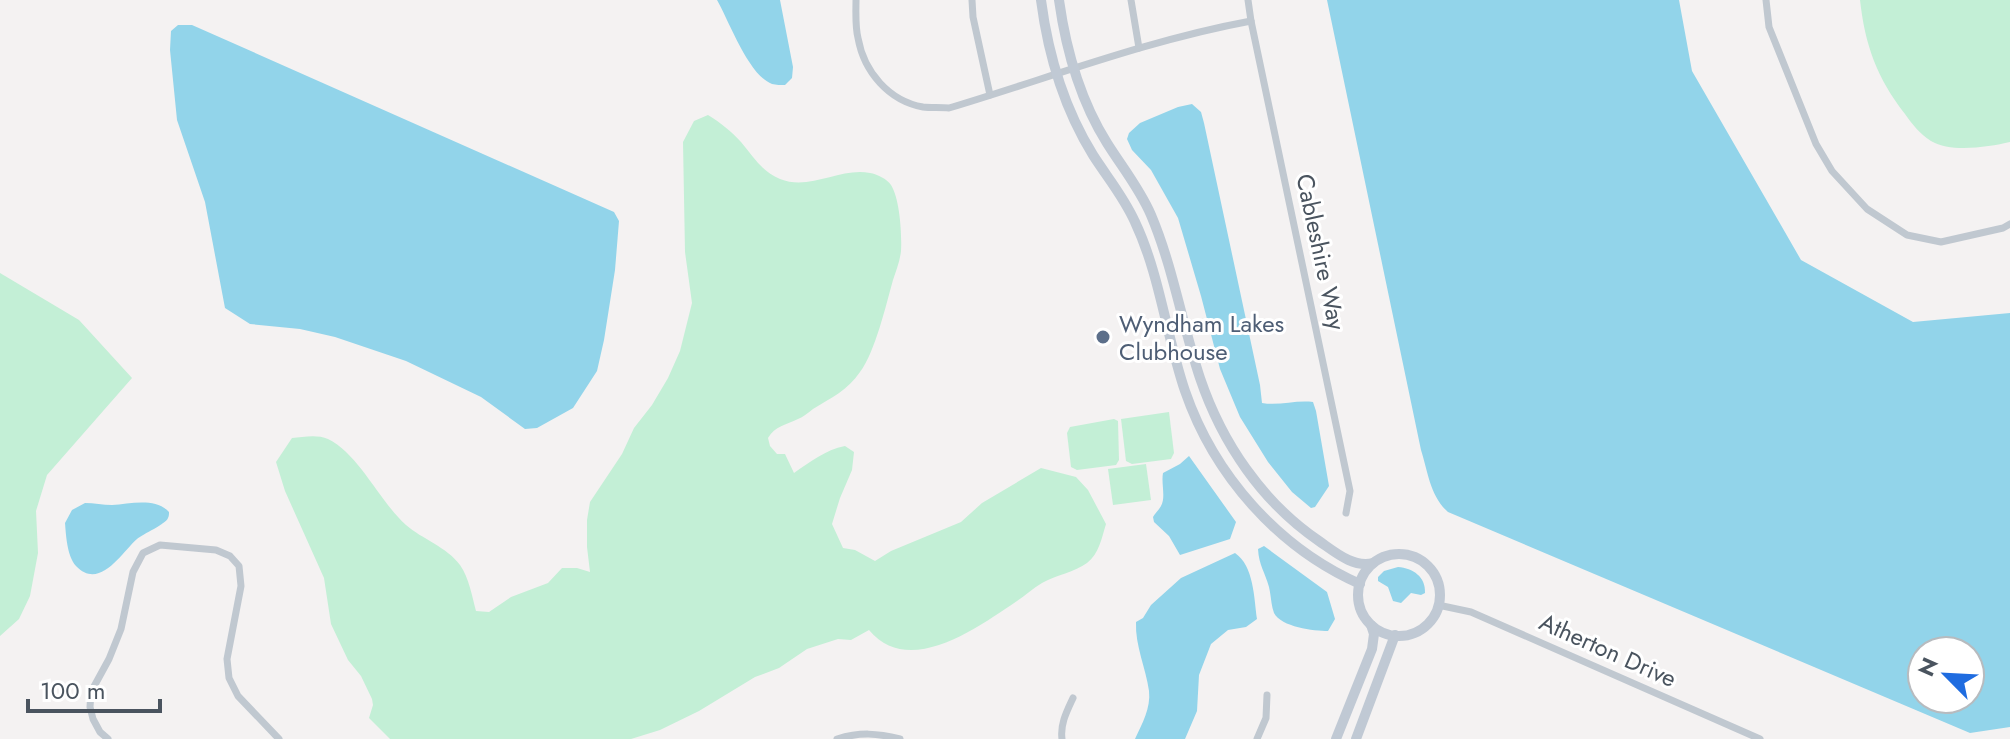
<svg xmlns="http://www.w3.org/2000/svg" width="2010" height="739" font-family="Jost,sans-serif">
  <style>
    .green { fill: #c3efd6 }
    .water { fill: #92d4ea; fill-rule: evenodd }
    .lines { fill: none; stroke-linecap: round; stroke-linejoin: round }
    .street { stroke: #c0c8d0; stroke-width: 7 }
    .secondary { stroke: #c0c9d4; stroke-width: 10 }
    .service-dot { fill: #5c6f8a; stroke: #fff; stroke-width: 3 }
    .labels { text-anchor: middle; dominant-baseline: central; stroke-width: 6; stroke-linejoin: round; paint-order: stroke }
    .street-label { font-size: 24px; fill: #4a545f; stroke: #fff }
    .service-label { font-size: 24px; fill: #4e5e75; stroke: #fff; text-anchor: start }
  </style>
  <rect width="100%" height="100%" fill="#f4f2f2"/>
  <g class="green">
    <path d="M1860 0H2010V142C1988 147 1951 153 1931 141 1920 134 1912 124 1905 114 1877 78 1865 45 1860 0Z"/>
    <path d="M708 115C721 123 731 131 741 142 753 156 762 172 780 179 810 191 841 167 870 173 877 174 887 179 891 185 900 199 902 235 901 251 900 261 896 271 893 280 886 305 875 352 860 372 848 390 831 398 813 409 808 413 803 417 798 419 786 425 775 426 768 438L770 446 777 454H785L794 473C810 462 825 450 845 446L854 452 852 470 840 498 832 524 843 548 855 550 875 561 891 551 961 522 982 503 1041 468 1076 477 1088 490 1106 524C1102 537 1099 554 1087 563 1075 572 1056 575 1042 583 1033 588 1025 596 1017 601 977 628 909 678 869 630L851 640 838 639 807 649 779 668 755 677 699 711 660 730 631 739H390L369 718 373 705 372 699 361 676 348 660 331 624 324 578 285 491 276 462 292 438C303 437 317 434 328 439 359 454 380 502 406 525 422 539 447 547 460 565 469 578 472 596 476 611L489 612 511 597 548 583 562 568H577L590 572 587 547V520L590 502 622 454 634 428 652 405 668 378 680 351 692 303 685 252 683 142 694 121Z"/>
    <path d="M0 273 79 320 132 378 47 475 36 511 38 553 30 596 19 619 0 636Z"/>
    <path d="M1169 412 1174 453 1171 459 1132 464 1126 461 1121 419Z"/>
    <path d="M1114 419 1118 421 1119 460 1116 465 1077 470 1071 467 1067 433 1070 427Z"/>
    <path d="M1146 464 1151 500 1113 505 1108 469Z"/>
  </g>
  <g class="water">
    <path d="M717 0H780L793 67 792 78 785 85C781 85 776 85 772 84 749 76 729 21 717 0Z"/>
    <path d="M1327 0H1679L1692 71 1801 260 1913 322 2010 313V727L1970 733 1448 512C1430 496 1428 472 1421 450ZM1922 651H1970V699H1922Z"/>
    <path d="M178 25H192L614 212 619 221 615 270 604 340 597 371 573 408 537 428 525 429 481 397 406 361 335 337 300 329 250 324 225 308 205 202 177 120 170 50 171 31Z"/>
    <path d="M1192 104 1201 112 1204 123 1260 385 1262 403C1279 406 1295 400 1313 402L1316 411 1329 486 1315 507 1311 508 1292 492 1268 462 1240 417 1220 369 1201 296 1178 218 1151 170 1132 150 1127 139 1129 133 1140 123 1178 107Z"/>
    <path d="M1189 456 1236 522 1230 539 1180 555 1169 536 1154 522 1153 517C1155 513 1159 510 1161 506 1166 497 1161 484 1163 473L1180 464Z"/>
    <path d="M85 503C94 503 103 505 112 505 130 504 155 497 169 512 169 514 169 516 168 518 166 524 143 534 137 539 122 552 100 591 76 566 67 556 66 535 65 523L72 510Z"/>
    <path d="M1264 546 1327 592 1335 619 1328 631C1314 631 1281 627 1274 613 1271 605 1271 595 1269 587 1265 572 1259 566 1258 549Z"/>
    <path d="M1235 553C1254 566 1254 598 1257 619L1246 627 1228 630 1211 644 1199 675 1197 711 1185 739H1135C1142 724 1151 708 1149 691 1146 668 1135 646 1136 622L1143 618 1151 605 1181 578Z"/>
    <path d="M1398 567C1413 568 1426 577 1425 593L1421 595 1411 593 1401 603 1393 601 1388 587 1378 581V577L1384 571Z"/>
  </g>
  <g class="lines">
    <g class="street">
      <path d="M856 0C856 12 855 26 858 38 864 72 889 101 923 107 931 108 941 107 949 108 1049 78 1148 40 1251 21"/>
      <path d="M972 0 973 17 990 95"/>
      <path d="M1131 0 1139 48"/>
      <path d="M1248 0 1251 21 1350 491 1346 513"/>
      <path d="M1766 0 1769 27 1816 144 1832 171 1867 209 1907 235 1941 242 2003 228 2010 224"/>
      <path d="M1438 605 1471 612 1760 739"/>
      <path d="M108 739 100 732 93 719 90 707 91 692 109 659 121 629 133 572 143 553 160 545 216 550 230 556 239 566 241 586 227 659 229 678 238 696 279 739"/>
      <path d="M837 739C860 732 877 733 900 739"/>
      <path d="M1062 739C1060 724 1067 711 1073 698"/>
      <path d="M1257 739 1266 718 1267 695"/>
    </g>
    <g class="secondary">
      <path d="M1041 0C1048 54 1064 108 1093 155 1107 177 1124 197 1135 222 1160 275 1166 335 1185 391 1214 475 1278 548 1360 584"/>
      <path d="M1059 0C1066 50 1080 100 1107 143 1122 167 1140 189 1151 215 1173 267 1182 324 1200 378 1222 443 1262 502 1319 541 1335 552 1353 568 1373 563"/>
      <circle cx="1399" cy="595" r="41"/>
      <path d="M1336 739 1372 649 1374 634 1371 625"/>
      <path d="M1356 739 1395 635"/>
    </g>
  </g>
  <circle class="service-dot" cx="1103" cy="337" r="8"/>
  <g class="labels">
    <g class="street-label">
      <text transform="translate(1321 252) rotate(78)">Cableshire Way</text>
      <text transform="translate(1608 650) rotate(24)">Atherton Drive</text>
    </g>
    <g class="service-label">
      <text x="1119" y="323">Wyndham Lakes<tspan x="1119" dy="28">Clubhouse</tspan></text>
    </g>
  </g>
  <g transform="translate(1946 675) rotate(294)"><circle r="38" fill="#ffffff" stroke="#b7bbbf" stroke-width="2"/>
  <path d="M0-6L14 30L0 20L-14 30Z" fill="#1f6ce0"/>
  <text y="-12" font-size="22" font-weight="bold" text-anchor="middle" fill="#4a545f">N</text>
  </g>
  <path d="M28 699v12h132v-12" fill="none" stroke="#4a545f" stroke-width="4"/>
  <text x="40" y="699" font-size="24" fill="#4a545f" stroke="#ffffff" stroke-width="6" paint-order="stroke">100 m</text>
</svg>
